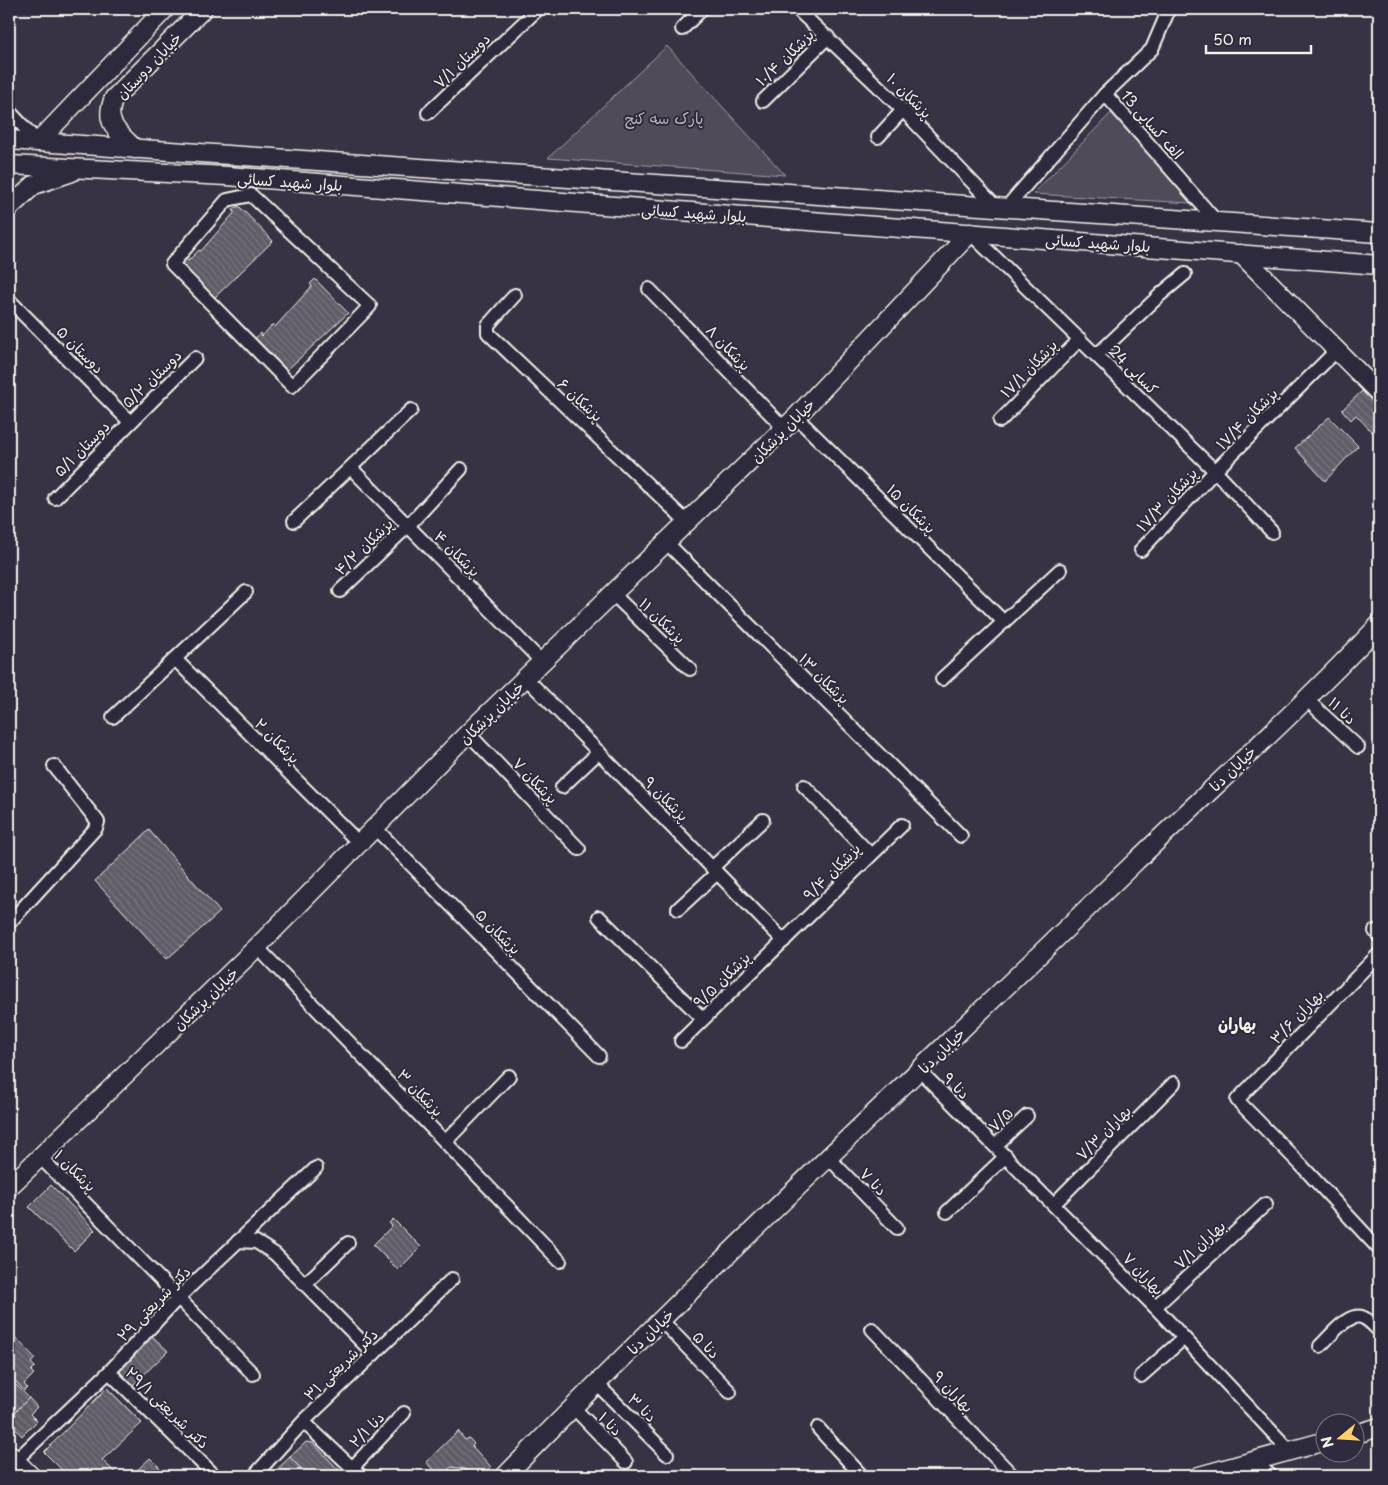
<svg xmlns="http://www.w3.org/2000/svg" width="1388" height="1485" font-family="'Playpen Sans','Playpen Sans Arabic',sans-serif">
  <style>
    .green { fill: #504b59; stroke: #a29ea0 }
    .building { fill: url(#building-back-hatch); stroke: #f4f1e8 }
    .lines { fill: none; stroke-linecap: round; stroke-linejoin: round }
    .street-casing { stroke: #f4f1e8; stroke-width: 16 }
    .secondary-casing { stroke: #f4f1e8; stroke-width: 21 }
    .primary-casing { stroke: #f4f1e8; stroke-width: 22 }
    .street { stroke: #2f2a3d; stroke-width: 12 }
    .secondary { stroke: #2f2a3d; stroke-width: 18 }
    .primary { stroke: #2f2a3d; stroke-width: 19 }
    .labels { text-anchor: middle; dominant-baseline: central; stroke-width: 4; stroke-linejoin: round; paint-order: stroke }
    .street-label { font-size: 15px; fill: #f4f1e8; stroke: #2f2a3d }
    .park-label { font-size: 15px; fill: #bbb7b6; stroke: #2f2a3d }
    .neighbourhood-label { font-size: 16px; font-weight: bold; fill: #f4f1e8; stroke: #2f2a3d }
  </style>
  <defs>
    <pattern id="building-back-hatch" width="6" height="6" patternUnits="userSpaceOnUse" patternTransform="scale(1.25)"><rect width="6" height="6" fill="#5f5c67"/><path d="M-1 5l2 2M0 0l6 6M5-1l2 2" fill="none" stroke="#77747d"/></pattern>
  </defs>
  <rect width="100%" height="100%" fill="#373244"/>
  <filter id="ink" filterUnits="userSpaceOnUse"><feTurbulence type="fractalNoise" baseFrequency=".02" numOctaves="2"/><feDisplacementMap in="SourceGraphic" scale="10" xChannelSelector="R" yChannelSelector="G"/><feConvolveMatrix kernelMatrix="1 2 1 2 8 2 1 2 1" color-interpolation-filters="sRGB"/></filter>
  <g filter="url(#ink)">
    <g class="green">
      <path d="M667 46 785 175 548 158Z"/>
      <path d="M1111 113 1191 203 1033 194Z"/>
    </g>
    <g class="building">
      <path d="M239 206 273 241 213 299 180 264 186 259 188 261 199 250 201 251 234 213 233 209Z"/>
      <path d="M315 279 348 313 285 372 255 339 260 333 262 336 273 324 275 327 312 286 310 284Z"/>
      <path d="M1362 391 1379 409V426L1372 432 1356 415 1351 420 1342 410Z"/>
      <path d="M1329 417 1358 446 1325 481 1295 448Z"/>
      <path d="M149 830 220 912 167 959 95 881Z"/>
      <path d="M51 1185 95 1230 74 1251 29 1207Z"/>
      <path d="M393 1219 421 1247 398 1270 373 1245 392 1226 389 1223Z"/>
      <path d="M10 1332 35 1358 31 1363 35 1367 31 1371 34 1374 24 1384 27 1388 24 1391 9 1374Z"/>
      <path d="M152 1336 168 1351 131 1387 121 1376 119 1367Z"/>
      <path d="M9 1378 29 1398 9 1418Z"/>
      <path d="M107 1388 142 1423 102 1460 119 1476H68L44 1452Z"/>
      <path d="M29 1398 37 1407 30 1414 37 1421 22 1436 9 1422V1418Z"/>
      <path d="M458 1431 465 1440 469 1438 474 1444 472 1446 491 1467 480 1476H471L465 1469 451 1467 443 1476H439L426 1462Z"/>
      <path d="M306 1442 313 1443 340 1471 334 1476H308L290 1457Z"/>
      <path d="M290 1457 308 1476H270Z"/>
      <path d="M150 1458 168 1476H131Z"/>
    </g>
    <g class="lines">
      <defs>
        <g id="street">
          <path d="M797 9 903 110 996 207"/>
          <path d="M682 29 702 9"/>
          <path d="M1105 94 1217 222"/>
          <path d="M763 101 828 37"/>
          <path d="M9 111 38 142"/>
          <path d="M428 113 538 9"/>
          <path d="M878 137 903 110"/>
          <path d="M251 195 370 306 292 386 172 264 227 200Z"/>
          <path d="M1006 208 1105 94 1152 49 1169 9"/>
          <path d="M970 233 1215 471 1272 532"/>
          <path d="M649 289 784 428"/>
          <path d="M515 295 488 325V333L687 522"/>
          <path d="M9 300 130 422"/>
          <path d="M1097 355 1161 294 1185 274"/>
          <path d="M796 417 1004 622"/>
          <path d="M1000 421 1080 339"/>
          <path d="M351 468 542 662"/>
          <path d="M55 498 195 358"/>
          <path d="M294 521 411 410"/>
          <path d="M667 543 961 836"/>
          <path d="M1141 550 1215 471 1337 350"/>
          <path d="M340 591 408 526 461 469"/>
          <path d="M613 594 690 669"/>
          <path d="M1369 635 1379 645"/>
          <path d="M175 659 359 843"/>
          <path d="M526 678 784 941"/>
          <path d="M942 679 1060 570"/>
          <path d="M1305 698 1358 747"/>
          <path d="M113 717 246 592"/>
          <path d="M468 733 579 849"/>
          <path d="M804 786 870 854"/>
          <path d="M562 787 599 752"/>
          <path d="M375 828 599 1056"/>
          <path d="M712 868 763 820"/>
          <path d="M678 909 717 873"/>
          <path d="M599 917 703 1019"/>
          <path d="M9 923 96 828 98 822 54 766"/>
          <path d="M1375 931 1379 936"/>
          <path d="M257 947 560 1261"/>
          <path d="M1379 954 1237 1100 1301 1165 1379 1249"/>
          <path d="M681 1041 902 825"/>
          <path d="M920 1071 1155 1307 1290 1451"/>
          <path d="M446 1141 509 1076"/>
          <path d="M996 1145 1027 1116"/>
          <path d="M40 1157 253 1374"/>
          <path d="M828 1157 897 1228"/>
          <path d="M1054 1204 1174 1083"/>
          <path d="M947 1212 1006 1156"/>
          <path d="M238 1241 256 1242 275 1254 374 1354"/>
          <path d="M305 1284 348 1243"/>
          <path d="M1155 1307 1266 1204"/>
          <path d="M661 1320 730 1392"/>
          <path d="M872 1329 1013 1476"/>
          <path d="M1320 1346C1330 1337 1349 1310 1364 1318 1370 1321 1375 1327 1379 1331"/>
          <path d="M109 1372 215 1476"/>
          <path d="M1141 1376 1184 1338"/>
          <path d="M596 1383 667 1454"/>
          <path d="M573 1407 626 1462"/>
          <path d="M309 1427 361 1476"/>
          <path d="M818 1428 862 1476"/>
          <path d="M15 1461 109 1372 178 1298 316 1168"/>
          <path d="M1255 1462 1271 1476"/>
          <path d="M352 1468 404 1413"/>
          <path d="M254 1476 304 1421 452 1279"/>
        </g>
        <g id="secondary">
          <path d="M9 140 1379 233"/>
          <path d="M38 142 165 9"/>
          <path d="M135 149C118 132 103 123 114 98L203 9"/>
          <path d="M9 165 227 176 1379 265"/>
          <path d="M9 208 34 185 72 172"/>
          <path d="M1241 254 1379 393"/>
          <path d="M9 1187 257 947 468 733 796 417 970 233"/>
          <path d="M1356 1434 1379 1427"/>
          <path d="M505 1476C710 1267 923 1068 1133 864 1215 785 1301 708 1379 625"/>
          <path d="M1199 1476 1326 1441"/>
        </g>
        <path id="primary" d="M9 1455 30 1476"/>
      </defs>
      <use href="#street" class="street-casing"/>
      <use href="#secondary" class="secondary-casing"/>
      <use href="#primary" class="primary-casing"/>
      <use href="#street" class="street"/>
      <use href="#secondary" class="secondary"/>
      <use href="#primary" class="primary"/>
    </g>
  </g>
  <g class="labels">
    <g class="street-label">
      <text transform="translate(784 57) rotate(-44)">۱۰/۴ پزشکان</text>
      <text transform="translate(461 60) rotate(-44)">۷/۱ دوستان</text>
      <text transform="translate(148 65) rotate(-46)">خیابان دوستان</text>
      <text transform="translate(910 95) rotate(45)">۱۰ پزشکان</text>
      <text transform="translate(1153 124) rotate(49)">13 الف کسایی</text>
      <text transform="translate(290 181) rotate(4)">بلوار شهید کسائی</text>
      <text transform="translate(694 212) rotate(4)">بلوار شهید کسائی</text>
      <text transform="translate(1098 242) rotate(4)">بلوار شهید کسائی</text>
      <text transform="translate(729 347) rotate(46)">۸ پزشکان</text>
      <text transform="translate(81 349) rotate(45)">۵ دوستان</text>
      <text transform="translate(1028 368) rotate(-46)">۱۷/۱ پزشکان</text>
      <text transform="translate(1134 369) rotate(45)">کسایی 24</text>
      <text transform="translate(151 378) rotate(-44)">۵/۲ دوستان</text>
      <text transform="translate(581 399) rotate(43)">۶ پزشکان</text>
      <text transform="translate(1246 418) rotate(-45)">۱۷/۴ پزشکان</text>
      <text transform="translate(782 430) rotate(-45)">خیابان پزشکان</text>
      <text transform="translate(81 448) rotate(-45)">۵/۱ دوستان</text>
      <text transform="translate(1166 499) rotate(-47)">۱۷/۳ پزشکان</text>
      <text transform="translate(912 508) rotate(45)">۱۵ پزشکان</text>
      <text transform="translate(363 546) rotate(-44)">۴/۲ پزشکان</text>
      <text transform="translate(458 553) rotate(45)">۴ پزشکان</text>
      <text transform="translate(663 620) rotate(44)">۱۱ پزشکان</text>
      <text transform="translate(825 678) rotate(45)">۱۳ پزشکان</text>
      <text transform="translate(1343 710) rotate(43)">۱۱ دنا</text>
      <text transform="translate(491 712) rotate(-44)">خیابان پزشکان</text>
      <text transform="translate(278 740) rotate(45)">۲ پزشکان</text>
      <text transform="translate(1232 768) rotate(-44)">خیابان دنا</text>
      <text transform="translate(536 780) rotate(46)">۷ پزشکان</text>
      <text transform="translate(667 798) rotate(45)">۹ پزشکان</text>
      <text transform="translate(831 871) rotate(-45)">۹/۴ پزشکان</text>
      <text transform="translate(499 931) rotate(45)">۵ پزشکان</text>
      <text transform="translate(721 979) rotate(-44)">۹/۵ پزشکان</text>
      <text transform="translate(205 998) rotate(-44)">خیابان پزشکان</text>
      <text transform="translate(1296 1016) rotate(-46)">۳/۶ بهاران</text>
      <text transform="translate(941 1050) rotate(-44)">خیابان دنا</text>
      <text transform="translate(957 1085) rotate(45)">۹ دنا</text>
      <text transform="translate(421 1092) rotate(46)">۳ پزشکان</text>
      <text transform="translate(1000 1119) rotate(-44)">۷/۵</text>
      <text transform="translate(1103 1132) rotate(-45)">۷/۳ بهاران</text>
      <text transform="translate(76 1170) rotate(45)">۱ پزشکان</text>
      <text transform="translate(874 1181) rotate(46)">۷ دنا</text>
      <text transform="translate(1199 1244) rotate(-43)">۷/۱ بهاران</text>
      <text transform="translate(1144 1273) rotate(46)">۷ بهاران</text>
      <text transform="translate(153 1303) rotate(-46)">۲۹ دکتر شریعتی</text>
      <text transform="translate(650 1331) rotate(-44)">خیابان دنا</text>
      <text transform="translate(707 1344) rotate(46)">۵ دنا</text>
      <text transform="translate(340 1364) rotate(-44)">۳۱ دکتر شریعتی</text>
      <text transform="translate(954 1391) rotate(46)">۹ بهاران</text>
      <text transform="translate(168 1407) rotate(44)">۲۹/۱ دکتر شریعتی</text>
      <text transform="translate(643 1407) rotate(45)">۳ دنا</text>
      <text transform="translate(611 1423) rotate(45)">۱ دنا</text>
      <text transform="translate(366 1429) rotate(-46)">۲/۱ دنا</text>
    </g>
    <g class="park-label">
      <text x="664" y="117">پارک سه کنج</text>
    </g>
    <g class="neighbourhood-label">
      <text x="1237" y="1023">بهاران</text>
    </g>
  </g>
  <rect width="1388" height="1485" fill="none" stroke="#2f2a3d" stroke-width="30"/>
  <rect x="15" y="15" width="1358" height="1455" fill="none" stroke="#f4f1e8" stroke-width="2" filter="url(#ink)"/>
  <g transform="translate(1340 1438) rotate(252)"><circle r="24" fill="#2f2a3d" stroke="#7e7a81"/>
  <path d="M0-4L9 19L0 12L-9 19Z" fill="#ffd166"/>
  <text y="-8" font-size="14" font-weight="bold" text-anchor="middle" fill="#f4f1e8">N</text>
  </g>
  <path d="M1206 45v8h105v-8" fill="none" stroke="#f4f1e8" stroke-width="2.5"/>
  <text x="1213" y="45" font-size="15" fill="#f4f1e8" stroke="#2f2a3d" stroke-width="4" paint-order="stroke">50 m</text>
</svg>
